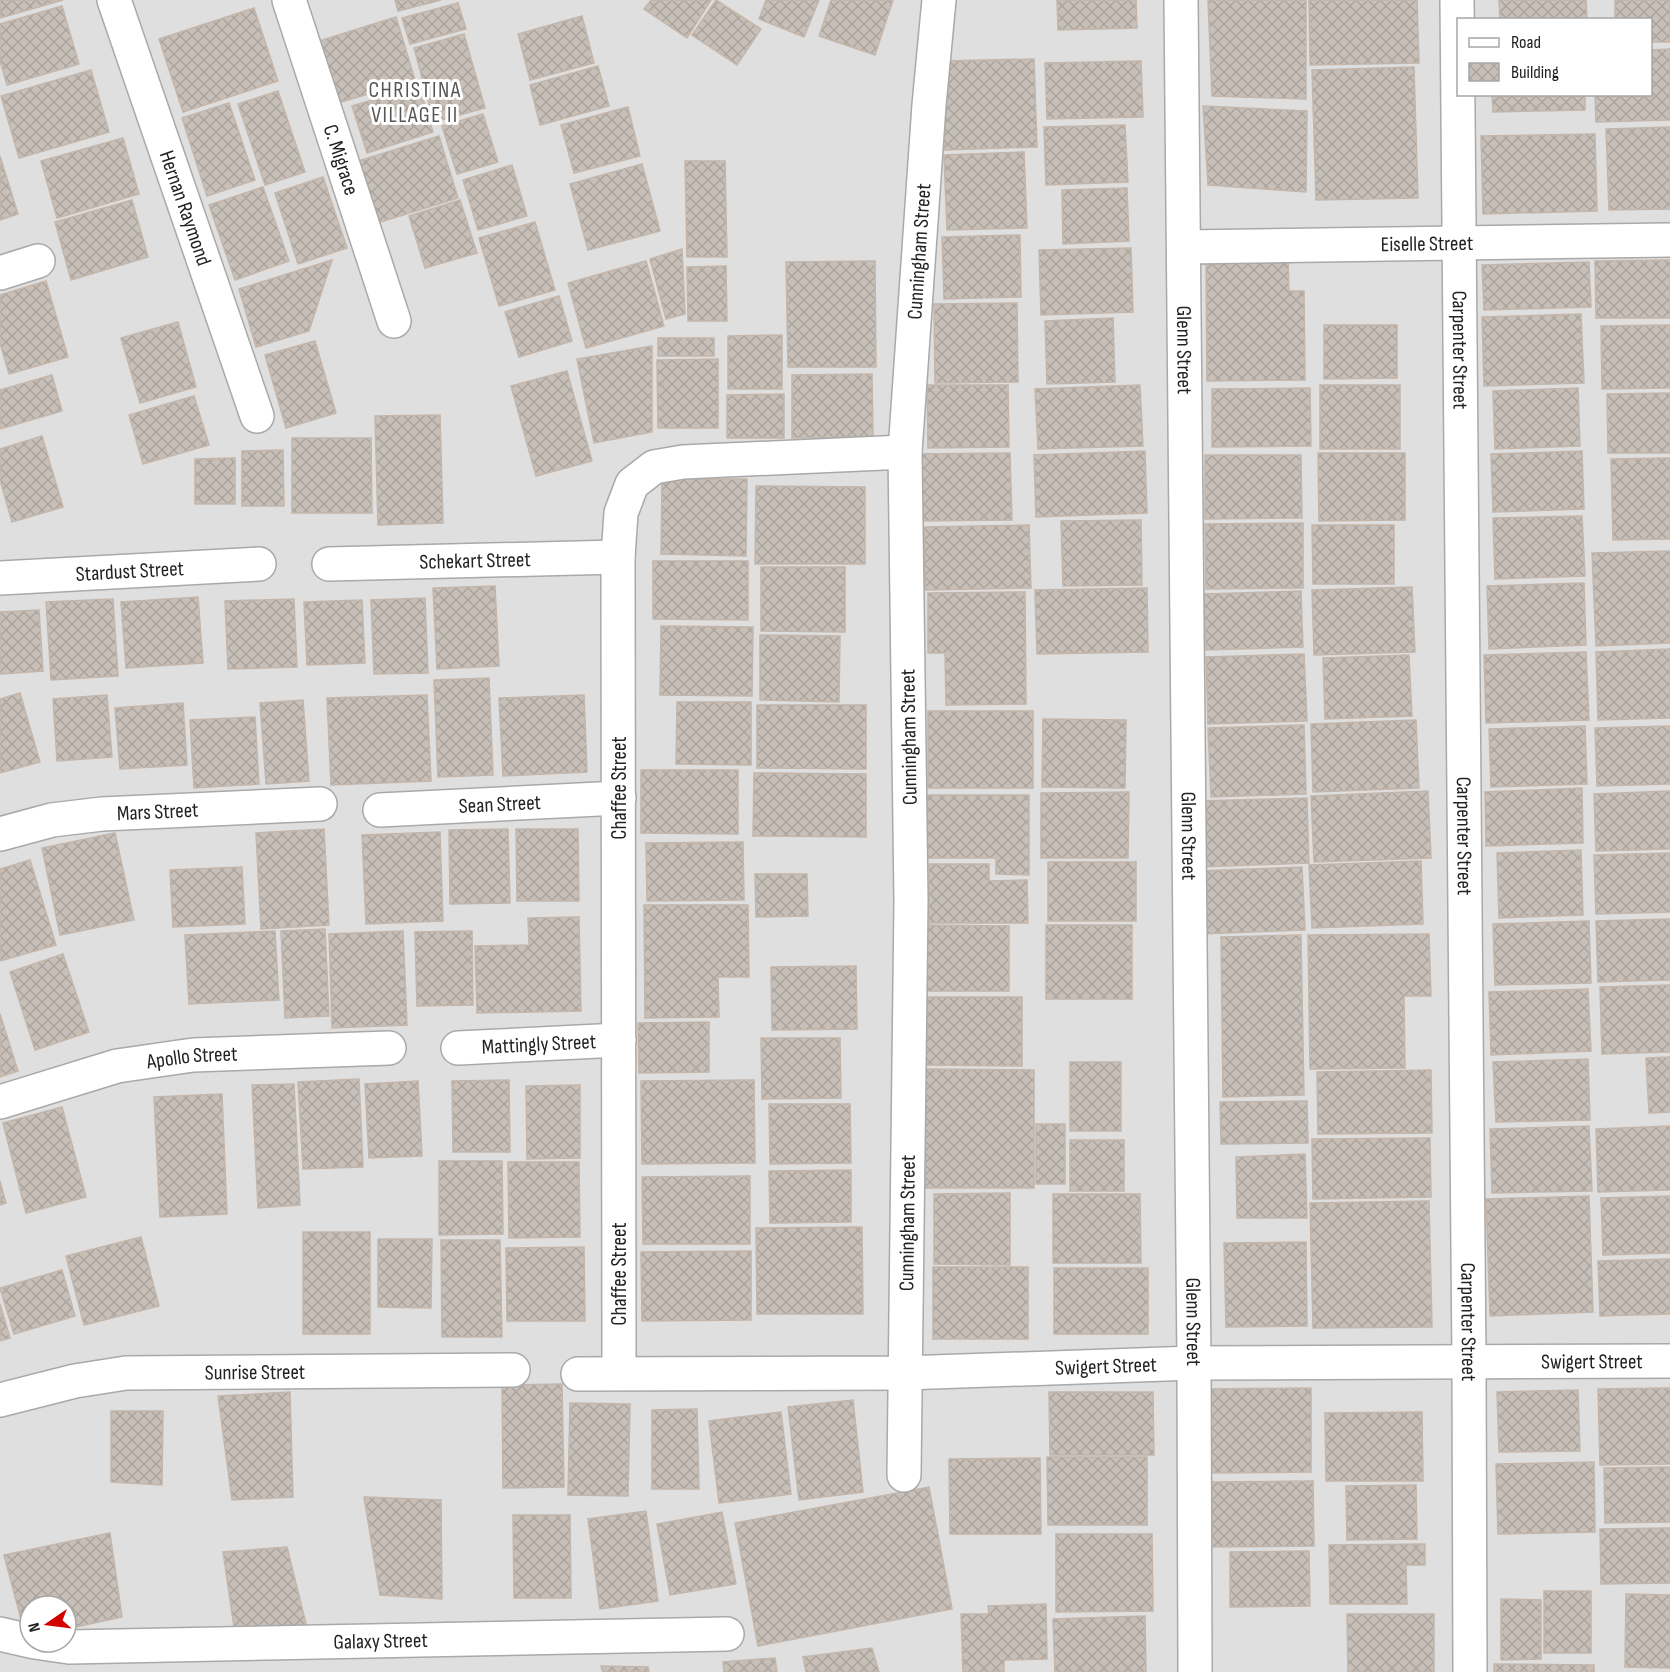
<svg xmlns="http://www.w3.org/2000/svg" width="1670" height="1672" font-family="'Sofia Sans Condensed',sans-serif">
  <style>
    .residential { fill: #e0dfdf; fill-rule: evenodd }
    .building { fill: url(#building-cross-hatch); stroke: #c4b6ab; stroke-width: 1.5 }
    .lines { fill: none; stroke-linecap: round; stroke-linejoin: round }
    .street-casing { stroke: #a9a9a9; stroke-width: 36 }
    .street { stroke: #fff; stroke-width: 33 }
    .labels { text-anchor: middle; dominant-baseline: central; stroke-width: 6; stroke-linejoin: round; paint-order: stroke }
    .street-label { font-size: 21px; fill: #222; stroke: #fff }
    .neighbourhood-label { font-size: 22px; letter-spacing: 1.5px; fill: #555; stroke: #fff }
  </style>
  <defs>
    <pattern id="building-cross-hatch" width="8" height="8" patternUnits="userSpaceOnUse" patternTransform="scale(1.5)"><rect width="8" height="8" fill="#c7bfb8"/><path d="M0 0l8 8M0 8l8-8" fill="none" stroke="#aba49e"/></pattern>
  </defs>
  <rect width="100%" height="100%" fill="#f2efe9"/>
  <path class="residential" d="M0 0H1670V1672H0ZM1458 20H1650V94H1458ZM30 1606H66V1642H30Z"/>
  <g class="building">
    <path d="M0 0H63L0 18Z"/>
    <path d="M395 0H441L398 11Z"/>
    <path d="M651 0H711L687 38 644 9Z"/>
    <path d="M716 0 761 29 737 65 692 35Z"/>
    <path d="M766 0H819L804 37 759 19Z"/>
    <path d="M831 0H893L875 55 819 36Z"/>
    <path d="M1057 0H1136L1137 28 1058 30Z"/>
    <path d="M1208 0H1306V99L1212 96Z"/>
    <path d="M1309 0H1417L1419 63 1310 65Z"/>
    <path d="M1499 0H1586L1587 20H1500Z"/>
    <path d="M1615 0H1670V42H1650V20H1615Z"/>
    <path d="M458 3 466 29 410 44 402 18Z"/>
    <path d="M62 6 79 64 7 85 0 61V24Z"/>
    <path d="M254 8 278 81 183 112 159 39Z"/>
    <path d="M582 16 594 63 530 80 518 34Z"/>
    <path d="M396 17 415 80 338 103 319 41Z"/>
    <path d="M464 34 485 108 434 122 414 48Z"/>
    <path d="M1670 49V120L1596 122 1595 94H1650V50Z"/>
    <path d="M1034 59 1037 147 944 150 941 61Z"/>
    <path d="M1141 61 1143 117 1047 119 1045 63Z"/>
    <path d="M598 66 609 106 540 125 530 85Z"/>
    <path d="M1414 67 1418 198 1316 200 1312 70Z"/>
    <path d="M91 70 109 132 19 158 1 96Z"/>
    <path d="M419 86 433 132 367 153 352 106Z"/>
    <path d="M278 91 305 172 265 185 238 104Z"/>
    <path d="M1492 94H1585V110L1493 112Z"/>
    <path d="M229 103 255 180 207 196 182 118Z"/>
    <path d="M1203 106 1307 111 1306 192 1208 185Z"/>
    <path d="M628 107 640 156 574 173 561 125Z"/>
    <path d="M483 114 498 162 457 174 442 126Z"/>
    <path d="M1125 125 1128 182 1046 185 1044 127Z"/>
    <path d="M1670 127V209L1609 210 1606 129Z"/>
    <path d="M1595 134 1597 211 1483 214 1481 136Z"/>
    <path d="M439 136 458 198 374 224 355 162Z"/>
    <path d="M123 138 139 194 57 218 41 161Z"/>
    <path d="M1024 152 1027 228 947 230 944 155Z"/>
    <path d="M0 156 18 214 0 220Z"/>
    <path d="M685 161H725L727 257H687Z"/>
    <path d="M642 164 660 231 588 250 570 184Z"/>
    <path d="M512 165 527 216 478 230 463 180Z"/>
    <path d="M323 177 347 248 298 264 275 193Z"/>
    <path d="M263 187 289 261 235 280 209 205Z"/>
    <path d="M1127 188 1129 241 1063 244 1062 190Z"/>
    <path d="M132 200 148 257 71 280 55 222Z"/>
    <path d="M460 200 477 253 425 268 409 216Z"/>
    <path d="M535 222 555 290 499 306 479 238Z"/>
    <path d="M1020 235 1021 297 944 299 942 237Z"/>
    <path d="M1131 248 1133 312 1041 315 1039 250Z"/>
    <path d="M682 249 685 314 666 319 650 259Z"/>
    <path d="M332 260 309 331 256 347 239 289Z"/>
    <path d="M1288 260 1289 291H1304L1305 380 1207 381 1206 261Z"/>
    <path d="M1670 260V318H1596L1595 261Z"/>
    <path d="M646 261 664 326 586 348 568 283Z"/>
    <path d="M875 261 876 367H788L786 262Z"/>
    <path d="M1589 262 1591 307 1484 310 1482 265Z"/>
    <path d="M726 266 727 321H688L687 267Z"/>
    <path d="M46 281 68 357 9 374 0 343V295Z"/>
    <path d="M559 296 572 341 519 357 505 312Z"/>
    <path d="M1017 303 1018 382 935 383 934 304Z"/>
    <path d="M1581 314 1584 383 1484 386 1482 317Z"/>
    <path d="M1113 318 1115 382 1047 384 1045 321Z"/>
    <path d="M178 322 196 387 140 403 121 338Z"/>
    <path d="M1324 325H1397V378L1324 379Z"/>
    <path d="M1670 325V388L1602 389 1601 326Z"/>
    <path d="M782 335V389H728V336Z"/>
    <rect x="658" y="338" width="56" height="18"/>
    <path d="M315 341 336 413 286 428 265 355Z"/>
    <path d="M652 346V432L594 443 577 359Z"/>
    <path d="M718 359V428H658L657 360Z"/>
    <path d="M567 371 592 461 536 476 511 386Z"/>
    <path d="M872 374 873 437 792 438V375Z"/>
    <path d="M52 375 62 411 0 429V390Z"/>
    <path d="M927 385H1008L1009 447 928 448Z"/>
    <path d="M1140 385 1143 446 1038 449 1035 389Z"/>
    <rect x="1320" y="385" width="80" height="64"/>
    <path d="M1310 388 1311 446 1212 447V389Z"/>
    <path d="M1578 388 1580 446 1495 449 1493 391Z"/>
    <path d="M1670 393V453H1608L1607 394Z"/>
    <path d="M784 394V438H727V395Z"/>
    <path d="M194 396 209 445 143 464 129 415Z"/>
    <path d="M440 415 443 523 378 525 375 416Z"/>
    <path d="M42 436 63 507 12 522 0 480V449Z"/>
    <path d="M292 438H371L372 513H292Z"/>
    <path d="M283 450 284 506H242V451Z"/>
    <path d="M1145 451 1147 513 1036 517 1034 455Z"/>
    <path d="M1582 451 1584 509 1493 512 1491 454Z"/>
    <path d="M1010 453 1012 520 915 521 914 454Z"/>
    <path d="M1318 453H1405V520L1319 521Z"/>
    <path d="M1205 455H1301L1302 518 1205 519Z"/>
    <path d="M235 458V504H195V459Z"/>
    <path d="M1670 458V539L1613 540 1611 459Z"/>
    <path d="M662 479H747L746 556 661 554Z"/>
    <path d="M756 486 865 487V564H755Z"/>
    <path d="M1582 516 1585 576 1495 579 1493 518Z"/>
    <path d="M1141 520 1142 585 1063 586 1061 521Z"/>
    <path d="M1303 523V588L1206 589 1205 524Z"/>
    <path d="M1029 525 1031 588 925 590 924 527Z"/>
    <path d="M1312 525H1394V584H1313Z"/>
    <path d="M1670 551V643L1596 646 1592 553Z"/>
    <path d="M653 561H748V620L653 619Z"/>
    <path d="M761 567H845V632L761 631Z"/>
    <path d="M1584 583 1586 645 1489 649 1487 586Z"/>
    <path d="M495 586 499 666 437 669 433 588Z"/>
    <path d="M1412 587 1415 652 1314 655 1312 590Z"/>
    <path d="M1147 588 1148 652 1037 654 1035 590Z"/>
    <path d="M1301 591 1303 647 1206 650 1204 594Z"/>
    <path d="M1025 592 1026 704 946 705 945 653H928V593Z"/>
    <path d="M198 597 203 663 126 668 121 602Z"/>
    <path d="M425 598 428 673 374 674 371 600Z"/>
    <path d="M113 599 118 676 51 680 46 602Z"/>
    <path d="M294 599 297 667 228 669 225 601Z"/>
    <path d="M362 600 365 663 307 665 304 602Z"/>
    <path d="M39 610 43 671 0 674V612Z"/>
    <path d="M661 626 753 627 752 696 660 695Z"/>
    <path d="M760 635 840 636 839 702 760 700Z"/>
    <path d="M1670 649V718L1598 720 1596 652Z"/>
    <path d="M1586 652 1589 720 1486 723 1484 655Z"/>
    <path d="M1304 654 1307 721 1208 724 1206 657Z"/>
    <path d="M1409 655 1412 716 1325 719 1323 658Z"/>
    <path d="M489 678 493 775 438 777 434 680Z"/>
    <path d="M20 693 40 762 0 773V699Z"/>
    <path d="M107 695 112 757 57 761 53 699Z"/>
    <path d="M427 695 431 781 331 785 327 698Z"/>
    <path d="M584 695 587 772 503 776 499 698Z"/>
    <path d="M303 700 309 781 266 784 260 703Z"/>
    <path d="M677 702H751V765L676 764Z"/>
    <path d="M183 703 187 765 120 769 115 708Z"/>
    <path d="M757 705H866V769L757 768Z"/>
    <rect x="928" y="711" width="105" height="77"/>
    <path d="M255 717 259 784 194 788 190 720Z"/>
    <path d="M1043 719 1126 720 1125 788 1042 787Z"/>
    <path d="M1416 720 1419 788 1313 792 1311 724Z"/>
    <path d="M1304 725 1306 794 1211 797 1208 728Z"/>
    <path d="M1585 726 1587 784 1491 787 1489 729Z"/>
    <path d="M1670 726V784L1597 786 1595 728Z"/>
    <path d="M641 770H738V834L641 833Z"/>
    <path d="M754 773 866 774V837L753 836Z"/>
    <path d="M1582 788 1583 843 1486 846 1485 792Z"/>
    <path d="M1428 791 1431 858 1314 862 1311 796Z"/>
    <path d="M1670 791V849L1596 851 1594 794Z"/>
    <path d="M1129 792 1128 858H1041V793Z"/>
    <path d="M924 795H1029V875L996 874V858H924Z"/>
    <path d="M1307 798 1309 863 1199 867 1197 801Z"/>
    <path d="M324 829 329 925 261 929 256 833Z"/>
    <path d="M508 829 510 903 450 904 449 830Z"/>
    <path d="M516 829H578L579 901H517Z"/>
    <path d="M440 832 443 921 366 924 362 835Z"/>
    <path d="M115 833 134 920 60 935 42 848Z"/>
    <path d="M743 842 744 900 647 901 646 843Z"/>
    <path d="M1581 850 1583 915 1499 918 1497 853Z"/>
    <path d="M1670 853V912L1596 914 1594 855Z"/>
    <path d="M30 860 56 945 0 961V869Z"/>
    <path d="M1421 861 1423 924 1312 928 1309 865Z"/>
    <rect x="1048" y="862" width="88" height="59"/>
    <path d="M929 864H989V881L1027 880 1028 923H929Z"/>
    <path d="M242 867 245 924 173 927 170 870Z"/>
    <path d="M1302 867 1305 930 1200 934 1198 871Z"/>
    <path d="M755 874H807L808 916 756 917Z"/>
    <path d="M644 905H748L749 977H718L719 1017 645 1018Z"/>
    <path d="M579 917 581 1011 477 1013 475 946 529 945 528 918Z"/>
    <path d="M1670 919V980L1598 982 1596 921Z"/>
    <path d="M1589 921 1591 983 1495 985 1493 924Z"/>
    <path d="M921 925 1009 926V991H922Z"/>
    <rect x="1046" y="925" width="86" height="74"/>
    <path d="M325 929 329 1016 285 1018 281 931Z"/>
    <path d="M275 931 279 1000 189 1004 185 935Z"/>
    <path d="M403 931 407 1025 332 1028 329 934Z"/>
    <path d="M472 931 473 1005 417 1006 415 932Z"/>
    <path d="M1429 934 1431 996H1404L1405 1068 1310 1069 1308 935Z"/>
    <path d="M1301 935 1304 1095 1223 1097 1221 937Z"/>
    <path d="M63 954 89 1032 35 1050 10 972Z"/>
    <path d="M856 966 857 1029 772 1030 771 967Z"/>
    <path d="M1670 985V1052L1602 1054 1600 987Z"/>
    <path d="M1588 989 1591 1051 1491 1055 1489 992Z"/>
    <path d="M919 997H1022V1066L919 1065Z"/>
    <path d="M0 1014 18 1071 0 1077Z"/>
    <path d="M709 1022V1072L639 1073 638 1023Z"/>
    <path d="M761 1038H840L841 1098 762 1099Z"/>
    <path d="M1670 1057V1112L1649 1113 1646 1058Z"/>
    <path d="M1588 1059 1590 1120 1496 1122 1493 1062Z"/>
    <rect x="1070" y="1062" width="51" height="69"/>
    <path d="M925 1069 1034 1070V1188H925Z"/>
    <path d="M1431 1070 1432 1133 1318 1134 1317 1072Z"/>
    <path d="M359 1079 363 1167 303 1169 298 1082Z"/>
    <path d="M509 1080 510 1152H453L452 1081Z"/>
    <path d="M754 1080 755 1163 642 1164 641 1081Z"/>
    <path d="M418 1081 422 1156 369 1158 365 1084Z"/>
    <path d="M294 1084 300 1205 258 1208 252 1085Z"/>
    <path d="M580 1085V1158L527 1159 526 1086Z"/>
    <path d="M222 1094 227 1214 160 1217 154 1097Z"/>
    <path d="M1307 1101 1308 1143 1221 1144 1220 1102Z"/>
    <path d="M769 1104H850L851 1163 770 1164Z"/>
    <path d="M62 1107 86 1197 26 1213 3 1123Z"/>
    <rect x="1036" y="1124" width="29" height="60"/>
    <path d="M1589 1126 1592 1191 1492 1193 1490 1129Z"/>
    <path d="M1670 1126V1190L1598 1192 1596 1129Z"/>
    <path d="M1430 1138 1431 1197 1313 1199 1312 1139Z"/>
    <rect x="1070" y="1140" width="54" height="51"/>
    <path d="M1305 1154 1307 1218H1237L1236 1157Z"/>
    <path d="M439 1161H502L503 1234 439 1235Z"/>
    <path d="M508 1162H579L580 1237 509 1238Z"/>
    <path d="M851 1170V1222L770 1223 769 1171Z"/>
    <path d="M750 1176V1244H643L642 1177Z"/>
    <path d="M0 1181 6 1203 0 1205Z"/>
    <path d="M1010 1193V1265L934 1264V1194Z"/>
    <path d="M1053 1194H1140L1141 1263H1053Z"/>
    <path d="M1589 1196 1593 1312 1490 1316 1486 1199Z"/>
    <path d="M1670 1196V1253L1603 1255 1601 1198Z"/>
    <path d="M1429 1201 1432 1327 1313 1328 1310 1203Z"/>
    <path d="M862 1227 863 1314H757L756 1228Z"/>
    <rect x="303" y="1232" width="67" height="102"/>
    <path d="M141 1237 159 1306 84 1325 66 1256Z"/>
    <path d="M378 1239H432L431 1308 378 1307Z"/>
    <path d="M441 1240H500L502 1337H442Z"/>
    <path d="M1306 1242 1307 1326 1226 1327 1224 1243Z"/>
    <path d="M584 1247 585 1321H507L506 1248Z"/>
    <path d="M751 1251V1320L642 1321 641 1252Z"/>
    <path d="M1670 1259V1314L1600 1316 1598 1261Z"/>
    <rect x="933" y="1267" width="95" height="72"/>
    <rect x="1054" y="1268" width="94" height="66"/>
    <path d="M62 1270 75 1316 14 1334 0 1288Z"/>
    <path d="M0 1304 10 1338 0 1341Z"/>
    <path d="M562 1384 564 1487 503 1488 502 1385Z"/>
    <path d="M1311 1388V1472L1208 1473 1207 1389Z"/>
    <path d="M1670 1388V1464L1600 1465 1598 1389Z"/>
    <path d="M1578 1390 1580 1451 1499 1452 1497 1392Z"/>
    <path d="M290 1392 293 1497 232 1500 218 1396Z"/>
    <path d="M1049 1392H1153L1154 1455H1050Z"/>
    <path d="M853 1400 863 1492 799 1500 788 1407Z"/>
    <path d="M570 1403 630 1404 628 1496 568 1495Z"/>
    <path d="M697 1409 699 1489H652V1410Z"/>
    <path d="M111 1411H163L162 1485 111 1482Z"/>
    <path d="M781 1412 791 1494 719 1503 709 1421Z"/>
    <path d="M1422 1412 1423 1481H1326L1325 1413Z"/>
    <path d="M1047 1457H1147V1525H1048Z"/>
    <path d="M1040 1458 1041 1534H950L949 1459Z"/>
    <path d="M1594 1462 1595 1532 1498 1534 1496 1464Z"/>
    <path d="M1670 1467V1522L1605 1523 1604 1468Z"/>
    <path d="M1313 1481 1314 1546 1207 1547 1206 1482Z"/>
    <path d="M1416 1485 1417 1539 1347 1540 1346 1486Z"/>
    <path d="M929 1487 952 1609 758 1646 735 1523Z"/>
    <path d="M364 1497 441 1500 442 1599 380 1595Z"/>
    <path d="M646 1511 658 1601 600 1609 588 1519Z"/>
    <path d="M722 1512 736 1584 670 1595 657 1524Z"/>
    <path d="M513 1515H570L571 1598H514Z"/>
    <path d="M1670 1528V1583L1601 1584 1600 1529Z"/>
    <path d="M110 1533 122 1617 66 1629V1606H30V1637L26 1638 4 1555Z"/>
    <path d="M1056 1534H1152L1153 1611 1056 1612Z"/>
    <path d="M1425 1544V1565H1406L1407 1604H1330L1329 1545Z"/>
    <path d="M287 1547 307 1628 234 1627 223 1552Z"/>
    <path d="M1309 1551 1310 1606 1230 1607V1552Z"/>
    <rect x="1544" y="1591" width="47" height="62"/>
    <path d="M1626 1594 1670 1595V1668L1625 1667Z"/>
    <path d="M1501 1599 1541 1600V1659L1501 1660Z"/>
    <path d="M1046 1604 1047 1659 1004 1660V1672H963L961 1614H989L988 1606Z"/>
    <path d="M1347 1614H1434V1672H1348Z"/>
    <path d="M1145 1616 1146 1672H1055L1053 1619Z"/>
    <path d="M872 1648 879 1672H806L803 1657Z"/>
    <path d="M775 1658 777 1672H724L723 1662Z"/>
    <path d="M1494 1664 1594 1665V1672H1494Z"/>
    <path d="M601 1666 648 1667 649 1672H603Z"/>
  </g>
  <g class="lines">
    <defs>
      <g id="street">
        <path id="s1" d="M114 0 257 416"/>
        <path id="s2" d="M289 0 394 321"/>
        <path id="s3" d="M1181 0 1194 1363 1195 1672"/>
        <path id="s4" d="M1457 0 1469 1363 1470 1672"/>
        <path id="s5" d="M1184 247 1670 240"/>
        <path d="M0 273 38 261"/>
        <path id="s6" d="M329 564 618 557"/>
        <path id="s7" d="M0 578 259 564"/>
        <path id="s8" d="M380 810 619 798"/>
        <path id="s9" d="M0 834 52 820 102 814 320 804"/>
        <path id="s10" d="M458 1048 619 1040"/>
        <path id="s11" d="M0 1102 117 1066 193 1055 389 1048"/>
        <path d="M619 1373 618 557 621 513 632 484 654 467 683 462 905 452"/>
        <path id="s12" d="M578 1374 904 1373 1194 1363 1670 1361"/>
        <path id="s13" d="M0 1400 75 1381 126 1373 513 1370"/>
        <path id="s14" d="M904 1475 911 901 905 452 929 105 939 0"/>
        <path d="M0 1634 30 1641"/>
        <path id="s15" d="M35 1642 69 1647 727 1634"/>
      </g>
    </defs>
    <use href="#street" class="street-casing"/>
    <use href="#street" class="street"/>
  </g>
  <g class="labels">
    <g class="street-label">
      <text stroke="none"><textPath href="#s2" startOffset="168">C. Migrace</textPath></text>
      <text stroke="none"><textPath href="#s1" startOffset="220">Hernan Raymond</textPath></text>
      <text stroke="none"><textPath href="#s5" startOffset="243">Eiselle Street</textPath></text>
      <text stroke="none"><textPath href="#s14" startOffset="1224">Cunningham Street</textPath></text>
      <text stroke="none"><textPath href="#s3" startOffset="350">Glenn Street</textPath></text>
      <text stroke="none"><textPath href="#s4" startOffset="350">Carpenter Street</textPath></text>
      <text stroke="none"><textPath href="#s6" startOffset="146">Schekart Street</textPath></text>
      <text stroke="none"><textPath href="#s7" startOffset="130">Stardust Street</textPath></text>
      <text transform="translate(909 737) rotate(-91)">Cunningham Street</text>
      <text transform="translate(619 788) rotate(-90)">Chaffee Street</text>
      <text stroke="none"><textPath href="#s8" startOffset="120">Sean Street</textPath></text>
      <text stroke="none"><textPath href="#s9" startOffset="160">Mars Street</textPath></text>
      <text stroke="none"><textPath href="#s3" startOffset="836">Glenn Street</textPath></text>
      <text stroke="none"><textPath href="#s4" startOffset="836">Carpenter Street</textPath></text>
      <text stroke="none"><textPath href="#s10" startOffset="81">Mattingly Street</textPath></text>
      <text stroke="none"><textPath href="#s11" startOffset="198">Apollo Street</textPath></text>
      <text stroke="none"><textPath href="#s14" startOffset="252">Cunningham Street</textPath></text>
      <text transform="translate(619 1274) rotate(-90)">Chaffee Street</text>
      <text stroke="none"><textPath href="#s3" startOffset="1322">Glenn Street</textPath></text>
      <text stroke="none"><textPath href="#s4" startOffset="1322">Carpenter Street</textPath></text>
      <text stroke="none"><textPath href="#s12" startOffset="1014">Swigert Street</textPath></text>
      <text stroke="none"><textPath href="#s12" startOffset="528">Swigert Street</textPath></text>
      <text stroke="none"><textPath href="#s13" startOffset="258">Sunrise Street</textPath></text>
      <text stroke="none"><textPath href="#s15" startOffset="346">Galaxy Street</textPath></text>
    </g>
    <g class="neighbourhood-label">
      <text x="415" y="90">CHRISTINA<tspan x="415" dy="25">VILLAGE II</tspan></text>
    </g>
  </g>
  <rect x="1457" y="18" width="195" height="78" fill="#ffffff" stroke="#a7a7a7" stroke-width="1.5"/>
  <rect x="1469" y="38" width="30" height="9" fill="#ffffff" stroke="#a7a7a7" stroke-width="1.5"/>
  <text x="1511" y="48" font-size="18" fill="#222222">Road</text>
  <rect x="1469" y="63" width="30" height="18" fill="url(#building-cross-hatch)" stroke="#a7a7a7" stroke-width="1.5"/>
  <text x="1511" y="78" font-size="18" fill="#222222">Building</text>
  <g transform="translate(48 1624) rotate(256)"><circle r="28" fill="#ffffff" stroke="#a7a7a7" stroke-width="1.5"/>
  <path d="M0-4.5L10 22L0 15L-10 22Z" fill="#d40000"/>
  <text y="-9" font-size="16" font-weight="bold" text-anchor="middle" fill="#222222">N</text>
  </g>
</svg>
